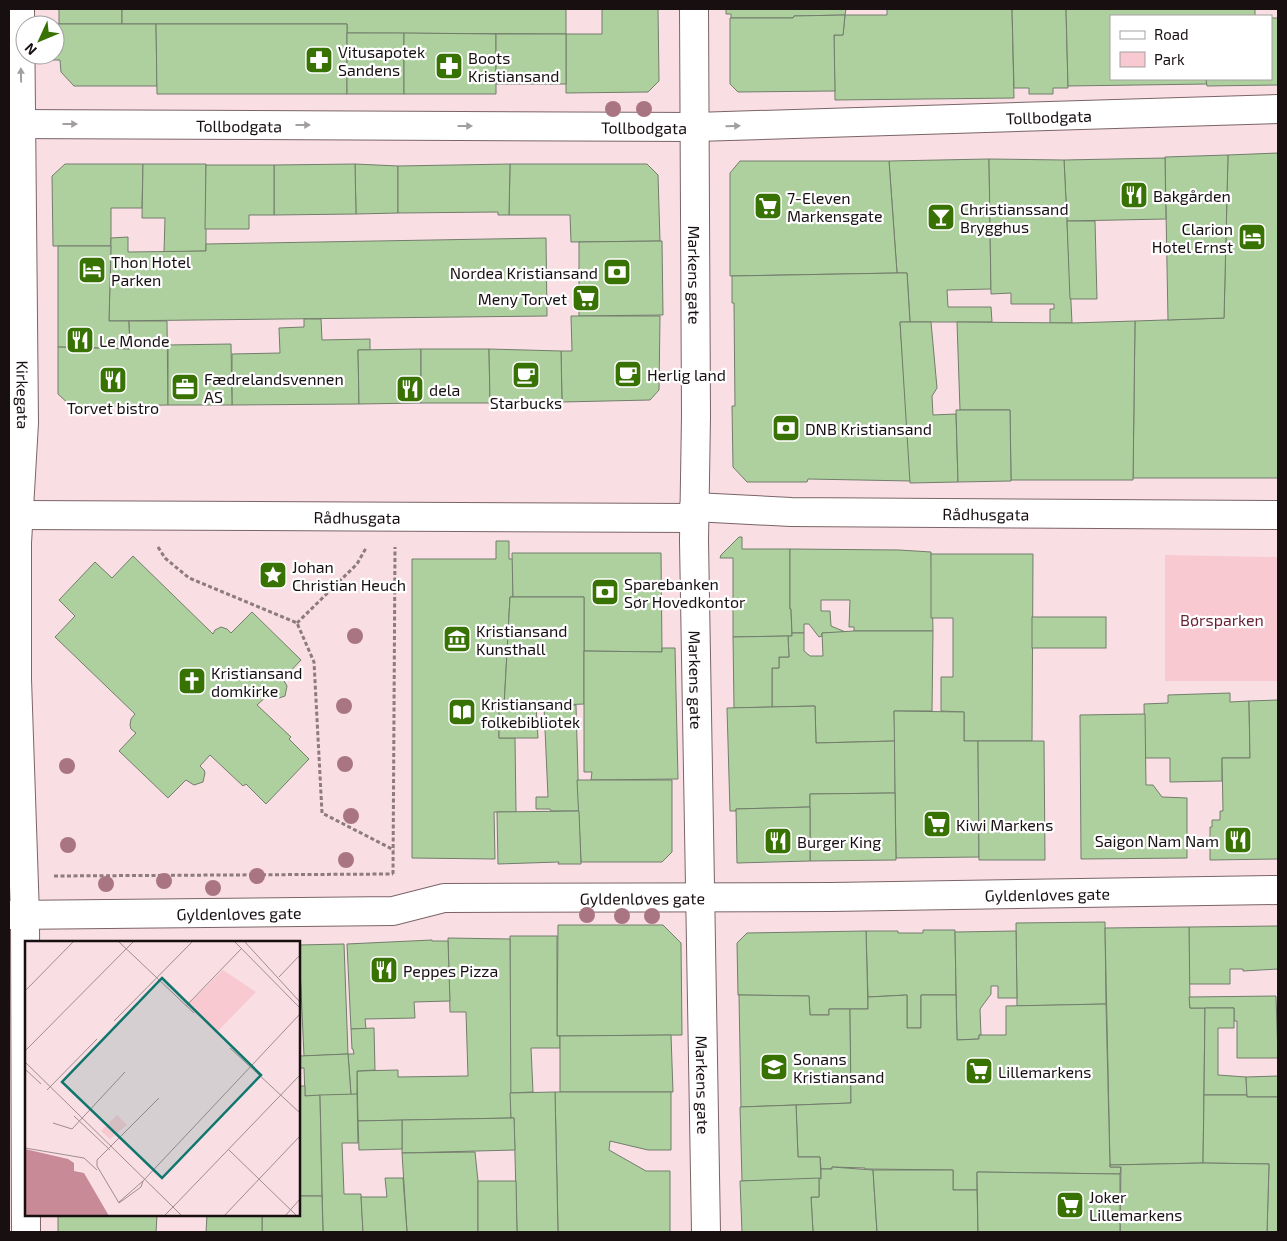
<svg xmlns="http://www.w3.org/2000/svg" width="1287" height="1241" font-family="'Exo 2',sans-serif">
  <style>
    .green { fill: #f8c9d1 }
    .building { fill: #aed09e; stroke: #727d6c }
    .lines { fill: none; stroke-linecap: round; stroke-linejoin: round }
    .street-casing { stroke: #7a6468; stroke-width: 30 }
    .secondary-casing { stroke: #7a6468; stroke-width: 30 }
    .path { stroke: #8d7b7e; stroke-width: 3; stroke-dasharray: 4 2.5; stroke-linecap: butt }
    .street { stroke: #fff; stroke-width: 28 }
    .secondary { stroke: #fff; stroke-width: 28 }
    .tree { fill: #aa7583 }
    .oneway { fill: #a39fa0 }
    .labels { text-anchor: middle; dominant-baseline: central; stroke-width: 4.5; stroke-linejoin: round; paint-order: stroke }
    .poi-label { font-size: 16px; fill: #180f11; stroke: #fff; text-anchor: start }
    .street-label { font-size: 16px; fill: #180f11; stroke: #fff }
    .park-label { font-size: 16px; fill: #6a1f35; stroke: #fff }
    .inset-road { fill: none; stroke: #9f8c8f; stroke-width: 1 }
    .view { fill: #0f766e; fill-opacity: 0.15; stroke: #0f766e; stroke-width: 2.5 }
    .inset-edge { fill: none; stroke: #180f11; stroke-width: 2.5 }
  </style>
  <rect width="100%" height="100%" fill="#f9dfe3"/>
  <path class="green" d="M1165 555 1278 557V681H1165Z"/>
  <g class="building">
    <rect x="59" y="9" width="63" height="15"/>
    <path d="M122 9H566V34L347 33V24H122Z"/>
    <path d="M602 9H658L659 81 648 92 566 93V34H602Z"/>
    <path d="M726 9H846L845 15 794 16 793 18H731V14H726Z"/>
    <path d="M887 9H1012L1014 98 835 100 834 35H843L845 15H887Z"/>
    <path d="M1012 9H1066L1068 88H1053V94H1029V88H1014Z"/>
    <path d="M1066 9H1255V16H1111V79H1206L1207 84 1068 86Z"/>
    <path d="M845 15 843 35H834L835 91 738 92 730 84V18H793L794 16Z"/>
    <path d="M1271 18H1278V85L1207 86 1206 79H1271Z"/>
    <path d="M53 24H156L157 86H74L61 72 60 60H53V55H55V25Z"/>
    <path d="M156 24H347V94H157Z"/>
    <rect x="347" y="33" width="57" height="61"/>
    <path d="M404 33 496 34V94H404Z"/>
    <rect x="496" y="34" width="70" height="50"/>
    <path d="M1278 153V478H1133L1135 321 1224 318 1228 155Z"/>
    <path d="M1228 155 1224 318 1168 320 1165 157Z"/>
    <path d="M1165 158 1166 219 1067 221 1064 160Z"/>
    <path d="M989 159 991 289 947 290 948 307H991L992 322H910L907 273H897L889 161Z"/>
    <path d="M989 159 1064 160 1072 323H1050V309H1054V304H1011V293L991 294Z"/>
    <path d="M740 161H889L897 273 730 276V173Z"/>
    <path d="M65 164H143L142 208H111V246H53L52 176Z"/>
    <path d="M143 164H206V251L164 252 165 218H142Z"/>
    <path d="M355 164 398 166V213L356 214Z"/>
    <path d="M355 164 356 214 274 215V165Z"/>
    <path d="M510 164H647L658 175 660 241 571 242 570 215H509Z"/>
    <path d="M510 164 509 215H498V212L398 213V166Z"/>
    <path d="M206 165H274V215H249V229H205Z"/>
    <path d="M1067 221H1095L1097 299H1070Z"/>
    <path d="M128 237V252L206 251V244L546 238 547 316 109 321 111 238Z"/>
    <path d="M662 241 663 315 579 316V242Z"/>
    <path d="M58 246H111L109 321H129L130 349 58 347Z"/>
    <path d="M897 273H907L910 322H900L911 481 808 479 807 482H747L733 467 732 406H735L734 303H732V276Z"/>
    <path d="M571 316H660L659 390 650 400 562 402 561 351H572Z"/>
    <path d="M304 319H321L322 340 370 339V350H358L359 404 232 405V354L280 353 279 328 304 327Z"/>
    <path d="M129 321H167L168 405 72 407 58 394V347L130 349Z"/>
    <path d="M1135 321 1133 480H1011L1010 410H960L957 322 1072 323Z"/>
    <path d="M900 322H931L937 388 932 396 933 415 956 414 958 482 910 483Z"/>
    <path d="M231 344 232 405H168V345Z"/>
    <path d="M421 349V403L359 404 358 350Z"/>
    <path d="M421 349H489L490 403H421Z"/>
    <path d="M489 349 561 351 562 402 490 403Z"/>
    <path d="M956 410H1010L1011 481 958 482Z"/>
    <path d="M739 537H742V549H790V609H791L792 636 733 637V558H720L721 555Z"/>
    <path d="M496 541H509V559H513V597H510L504 707H499V738H515L516 812H494L495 859 412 858V559H496Z"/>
    <path d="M790 549 899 550 931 552 933 631H854V627H849L850 600H821V611H830L831 626 848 633H822V636L819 637 809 624H804V633H792L791 609H790Z"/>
    <path d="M512 553H661L662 652 584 651V597H513Z"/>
    <path d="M931 554H1033L1032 741H964V712L941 711V677H953V618H931Z"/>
    <path d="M133 556 213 634 215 630 221 627 227 629 231 633 252 612 301 660 283 679 287 686 285 696 276 699 268 695 257 705 291 737 289 739 309 759 266 804 246 784 243 786 210 755 200 766 204 770 205 773 203 782 194 785 186 780 168 798 119 751 136 733 131 729 130 725 131 719 135 714 55 637 75 616 59 600 95 562 112 578Z"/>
    <path d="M510 597H584V704L536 706 538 738H499V707H504Z"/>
    <rect x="1032" y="617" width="74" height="31"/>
    <path d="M854 631H933L932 711H894L895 741 816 743 815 706 772 707V668H779V657H789L788 636H792V633H804V651L810 656H823L822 633Z"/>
    <path d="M788 636 789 657H779V668H772V707L734 708 733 637Z"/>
    <path d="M662 648H675L678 779 591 780 592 772H584V651L662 652Z"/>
    <path d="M1230 693V702L1249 701 1250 758H1222V781L1170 782V758H1145L1144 704 1168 703V695Z"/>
    <path d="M1278 700V859L1210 860V827H1212V820H1220V811H1223L1222 758H1250L1249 701Z"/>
    <path d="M576 705 579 811H551L550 809H536V797H548L544 706Z"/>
    <path d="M815 706 816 743 895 741V793L810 794V807L736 809V811H730L727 708Z"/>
    <path d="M894 711 964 712V741H978L979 857 896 858Z"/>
    <path d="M1145 714 1146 785H1153L1162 797 1187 798V858L1081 859 1080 715Z"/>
    <path d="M978 741H1044L1045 860H979Z"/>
    <path d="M577 780H672V852L662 862H581Z"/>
    <path d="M895 793 896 860 810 861V794Z"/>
    <path d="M810 807V861L737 863 736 809Z"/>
    <path d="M579 811 581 864H558L559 862 498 864 497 812Z"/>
    <path d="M1105 922 1106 1004 1017 1006 1016 923Z"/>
    <path d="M558 925H663L681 943 682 1035 557 1036Z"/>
    <path d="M1278 926V969L1243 971V969H1230V984H1189V927Z"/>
    <path d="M1189 927 1190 1008H1205L1203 1163 1110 1165 1105 928Z"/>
    <path d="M923 930H955L956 995H921V1028H907V995L868 997 866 931H898V933H923Z"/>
    <path d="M866 931 868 1009H829V1015H810L809 996 738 995 737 943 747 933Z"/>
    <path d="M1016 931 1017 998H998V986H991V994L980 1009 981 1035H979V1039L957 1040 955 932Z"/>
    <path d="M510 936H557V1036H560V1048H531L533 1092 510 1093Z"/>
    <path d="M448 938 510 939 511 1118 358 1121 357 1071 398 1070V1077L468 1076 466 1012H450Z"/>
    <path d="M432 940V941H448L450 1001 414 1002 415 1018 365 1019 366 1029H351L347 944Z"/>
    <path d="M344 944 348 1054 304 1056 299 945Z"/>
    <path d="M299 945 301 995H299Z"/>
    <path d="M739 995 809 996 810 1015H829V1009H850L851 1103 741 1107Z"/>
    <path d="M907 995V1028H921V995H956L957 1040 979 1039V1035H1006V1006L1106 1004 1110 1167H1121L1120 1174 977 1172V1190H953V1170L865 1169V1168L832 1167V1169H821L820 1157H798L796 1105 851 1103 850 1009H868V997Z"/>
    <path d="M1276 996 1278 1058H1237V1021H1234V1008H1190L1189 997Z"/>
    <path d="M1205 1008H1234V1028H1218V1075L1246 1077 1247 1095H1204Z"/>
    <path d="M374 1028 375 1070 357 1071V1094L351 1095 348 1054H354L353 1049H352L351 1029Z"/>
    <path d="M671 1035 673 1092H560V1036Z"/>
    <path d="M348 1054 351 1095 305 1096 304 1068H300V1056Z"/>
    <path d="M1278 1076V1097H1247L1246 1077Z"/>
    <path d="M299 1086H305V1096L320 1095 322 1196H299Z"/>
    <path d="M555 1092H671V1150H648L610 1141 609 1150 646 1171H670V1232H558Z"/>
    <path d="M555 1092 558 1232H517L514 1118H511L510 1093Z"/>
    <path d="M357 1094 358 1143H342L344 1194H361L363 1232H323L320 1095Z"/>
    <path d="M1204 1095H1247V1097H1278V1232H1267L1269 1164 1203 1163Z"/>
    <path d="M796 1105 798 1157H820L821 1179 742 1181 740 1107Z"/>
    <path d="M514 1118 515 1150 402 1153V1120Z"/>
    <path d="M402 1120V1149L359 1150 358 1121Z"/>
    <path d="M475 1152 478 1181V1232H407L402 1153Z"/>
    <path d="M1203 1163 1269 1164 1267 1232H1120L1121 1167H1110V1165Z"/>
    <path d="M832 1167 873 1170 877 1232H813L811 1197H819V1178L821 1179V1169H832Z"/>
    <path d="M873 1170H953V1190H977L978 1232H877Z"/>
    <path d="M977 1172 1120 1174V1232H978Z"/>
    <path d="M385 1178H403L407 1232H363L361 1197H387Z"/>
    <path d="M819 1178V1197H811L813 1232H742L740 1181Z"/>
    <path d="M478 1181H516L517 1232H478Z"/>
    <path d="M299 1196H322L323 1232H262V1215H299Z"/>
    <path d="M58 1215H157L156 1232H58Z"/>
    <path d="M207 1215H262V1232H206Z"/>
  </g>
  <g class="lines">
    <defs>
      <g id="street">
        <path id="s1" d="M20 9 24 423 17 543V679L25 915 26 1232"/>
        <path id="s2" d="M694 9 696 416 694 541 706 1232"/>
        <path id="s3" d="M694 507 791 512 1278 515"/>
        <path id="s4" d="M19 515 694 518"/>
        <path id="s5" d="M9 915 393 911 444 898 831 897 1278 890"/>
      </g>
      <g id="secondary">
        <path id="s6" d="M9 124 695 127 1278 109"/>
      </g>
    </defs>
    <use href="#street" class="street-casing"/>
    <use href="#secondary" class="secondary-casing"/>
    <g class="path">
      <path d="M158 547 165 558 189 578 297 623 314 662 322 813 394 850"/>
      <path d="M297 623 357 564 366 548"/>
      <path d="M393 874 395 547"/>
      <path d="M54 876 393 874"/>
    </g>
    <use href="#street" class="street"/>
    <use href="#secondary" class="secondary"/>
  </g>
  <g class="tree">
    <circle cx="613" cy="109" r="8"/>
    <circle cx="644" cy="109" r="8"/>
    <circle cx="355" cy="636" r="8"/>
    <circle cx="344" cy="706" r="8"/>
    <circle cx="345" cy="764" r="8"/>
    <circle cx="67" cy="766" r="8"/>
    <circle cx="351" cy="816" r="8"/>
    <circle cx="68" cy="845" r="8"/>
    <circle cx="346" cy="860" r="8"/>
    <circle cx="257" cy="876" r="8"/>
    <circle cx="164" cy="881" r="8"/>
    <circle cx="106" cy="884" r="8"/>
    <circle cx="213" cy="888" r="8"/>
    <circle cx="587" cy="915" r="8"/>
    <circle cx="622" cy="916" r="8"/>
    <circle cx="652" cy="916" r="8"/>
  </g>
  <defs><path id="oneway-solid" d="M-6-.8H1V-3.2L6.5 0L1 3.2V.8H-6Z" transform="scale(1.25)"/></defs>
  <g class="oneway">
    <use href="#oneway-solid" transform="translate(21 75) rotate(-91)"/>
    <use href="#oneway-solid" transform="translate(70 124)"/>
    <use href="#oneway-solid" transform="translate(303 125)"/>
    <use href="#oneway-solid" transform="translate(465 126)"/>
    <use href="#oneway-solid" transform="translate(733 126) rotate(-2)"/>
  </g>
  <defs>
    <symbol id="pharmacy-square" viewBox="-11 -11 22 22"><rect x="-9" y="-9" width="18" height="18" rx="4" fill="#377202" stroke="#fff"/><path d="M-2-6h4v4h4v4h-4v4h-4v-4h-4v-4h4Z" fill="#fff"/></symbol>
    <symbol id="restaurant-square" viewBox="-11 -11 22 22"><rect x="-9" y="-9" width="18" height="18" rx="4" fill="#377202" stroke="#fff"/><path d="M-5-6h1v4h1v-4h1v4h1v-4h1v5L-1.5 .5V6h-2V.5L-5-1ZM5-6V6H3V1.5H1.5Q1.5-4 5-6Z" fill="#fff"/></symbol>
    <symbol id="supermarket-square" viewBox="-11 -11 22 22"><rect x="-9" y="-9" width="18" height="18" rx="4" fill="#377202" stroke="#fff"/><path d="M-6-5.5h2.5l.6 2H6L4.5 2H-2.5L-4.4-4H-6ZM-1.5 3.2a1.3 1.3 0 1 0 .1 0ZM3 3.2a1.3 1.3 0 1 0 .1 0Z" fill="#fff"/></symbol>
    <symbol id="bar-square" viewBox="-11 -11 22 22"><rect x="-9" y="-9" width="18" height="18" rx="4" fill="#377202" stroke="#fff"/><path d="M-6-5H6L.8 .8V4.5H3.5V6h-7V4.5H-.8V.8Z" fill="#fff"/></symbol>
    <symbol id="hotel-square" viewBox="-11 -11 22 22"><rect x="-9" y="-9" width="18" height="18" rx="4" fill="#377202" stroke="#fff"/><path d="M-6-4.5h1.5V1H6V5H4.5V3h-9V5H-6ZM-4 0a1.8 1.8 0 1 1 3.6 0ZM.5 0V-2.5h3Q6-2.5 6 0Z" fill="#fff"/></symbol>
    <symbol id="bank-square" viewBox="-11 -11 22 22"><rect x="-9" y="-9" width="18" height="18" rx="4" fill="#377202" stroke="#fff"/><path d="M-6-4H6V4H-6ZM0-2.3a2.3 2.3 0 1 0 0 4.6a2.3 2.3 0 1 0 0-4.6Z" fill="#fff"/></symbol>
    <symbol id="cafe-square" viewBox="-11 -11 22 22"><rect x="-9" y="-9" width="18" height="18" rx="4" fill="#377202" stroke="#fff"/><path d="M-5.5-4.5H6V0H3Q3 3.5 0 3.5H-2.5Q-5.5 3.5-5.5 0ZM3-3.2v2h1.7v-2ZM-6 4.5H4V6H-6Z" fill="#fff"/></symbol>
    <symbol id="office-square" viewBox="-11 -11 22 22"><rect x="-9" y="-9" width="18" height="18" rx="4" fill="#377202" stroke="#fff"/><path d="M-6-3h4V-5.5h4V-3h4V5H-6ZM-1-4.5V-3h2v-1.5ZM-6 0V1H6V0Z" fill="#fff"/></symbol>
    <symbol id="sight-square" viewBox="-11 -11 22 22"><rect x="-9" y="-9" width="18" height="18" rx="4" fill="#377202" stroke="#fff"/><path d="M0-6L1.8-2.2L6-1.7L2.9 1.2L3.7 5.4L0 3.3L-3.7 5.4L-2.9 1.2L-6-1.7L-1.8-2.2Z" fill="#fff"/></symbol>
    <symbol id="museum-square" viewBox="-11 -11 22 22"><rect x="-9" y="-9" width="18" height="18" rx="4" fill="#377202" stroke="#fff"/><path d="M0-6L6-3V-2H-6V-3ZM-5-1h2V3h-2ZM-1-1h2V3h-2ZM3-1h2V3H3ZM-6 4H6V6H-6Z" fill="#fff"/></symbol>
    <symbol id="church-square" viewBox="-11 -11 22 22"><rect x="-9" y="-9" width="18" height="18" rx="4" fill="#377202" stroke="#fff"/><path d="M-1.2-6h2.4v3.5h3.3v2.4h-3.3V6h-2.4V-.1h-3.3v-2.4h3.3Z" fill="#fff"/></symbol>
    <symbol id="library-square" viewBox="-11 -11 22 22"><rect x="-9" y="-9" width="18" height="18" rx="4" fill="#377202" stroke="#fff"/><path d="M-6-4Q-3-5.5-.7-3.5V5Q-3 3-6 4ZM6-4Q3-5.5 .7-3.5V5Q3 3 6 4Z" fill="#fff"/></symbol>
    <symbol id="school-square" viewBox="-11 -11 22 22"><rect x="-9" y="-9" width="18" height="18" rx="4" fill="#377202" stroke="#fff"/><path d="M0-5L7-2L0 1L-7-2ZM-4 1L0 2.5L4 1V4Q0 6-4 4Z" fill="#fff"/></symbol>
  </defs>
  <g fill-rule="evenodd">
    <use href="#pharmacy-square" x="303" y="44" width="32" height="32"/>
    <use href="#pharmacy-square" x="433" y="50" width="32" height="32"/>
    <use href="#restaurant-square" x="1118" y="179" width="32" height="32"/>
    <use href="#supermarket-square" x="752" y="190" width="32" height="32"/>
    <use href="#bar-square" x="925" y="201" width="32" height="32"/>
    <use href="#hotel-square" x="1236" y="221" width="32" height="32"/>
    <use href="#hotel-square" x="76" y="254" width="32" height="32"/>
    <use href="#bank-square" x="601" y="256" width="32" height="32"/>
    <use href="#supermarket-square" x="570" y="282" width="32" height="32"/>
    <use href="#restaurant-square" x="64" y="324" width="32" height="32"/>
    <use href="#cafe-square" x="612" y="358" width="32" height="32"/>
    <use href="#cafe-square" x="510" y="359" width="32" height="32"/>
    <use href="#restaurant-square" x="97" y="364" width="32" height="32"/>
    <use href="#office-square" x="169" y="371" width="32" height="32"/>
    <use href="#restaurant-square" x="394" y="373" width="32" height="32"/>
    <use href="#bank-square" x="770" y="412" width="32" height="32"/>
    <use href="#sight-square" x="257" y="559" width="32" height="32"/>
    <use href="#bank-square" x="589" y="576" width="32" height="32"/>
    <use href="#museum-square" x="441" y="623" width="32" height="32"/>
    <use href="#church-square" x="176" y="665" width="32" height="32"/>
    <use href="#library-square" x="446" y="696" width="32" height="32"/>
    <use href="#supermarket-square" x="921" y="808" width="32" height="32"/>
    <use href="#restaurant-square" x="1222" y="824" width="32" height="32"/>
    <use href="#restaurant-square" x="762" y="825" width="32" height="32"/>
    <use href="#restaurant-square" x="368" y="954" width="32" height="32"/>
    <use href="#school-square" x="758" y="1051" width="32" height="32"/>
    <use href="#supermarket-square" x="963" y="1055" width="32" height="32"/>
    <use href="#supermarket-square" x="1054" y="1189" width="32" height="32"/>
  </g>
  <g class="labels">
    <g class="poi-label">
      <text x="338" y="51">Vitusapotek<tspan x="338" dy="18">Sandens</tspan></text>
      <text x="468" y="57">Boots<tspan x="468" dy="18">Kristiansand</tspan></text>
      <text x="1153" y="195">Bakgården</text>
      <text x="787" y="197">7-Eleven<tspan x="787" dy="18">Markensgate</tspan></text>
      <text x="960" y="208">Christianssand<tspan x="960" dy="18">Brygghus</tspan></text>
      <text x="1233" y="228" text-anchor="end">Clarion<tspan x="1233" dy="18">Hotel Ernst</tspan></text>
      <text x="111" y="261">Thon Hotel<tspan x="111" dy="18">Parken</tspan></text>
      <text x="598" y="272" text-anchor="end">Nordea Kristiansand</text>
      <text x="567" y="298" text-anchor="end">Meny Torvet</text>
      <text x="99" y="340">Le Monde</text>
      <text x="647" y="374">Herlig land</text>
      <text x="204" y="378">Fædrelandsvennen<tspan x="204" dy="18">AS</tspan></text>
      <text x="429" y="389">dela</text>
      <text x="526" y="402" text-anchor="middle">Starbucks</text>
      <text x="113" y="407" text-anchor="middle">Torvet bistro</text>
      <text x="805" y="428">DNB Kristiansand</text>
      <text x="292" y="566">Johan<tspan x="292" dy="18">Christian Heuch</tspan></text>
      <text x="624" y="583">Sparebanken<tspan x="624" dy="18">Sør Hovedkontor</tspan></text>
      <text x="476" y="630">Kristiansand<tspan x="476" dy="18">Kunsthall</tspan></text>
      <text x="211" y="672">Kristiansand<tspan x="211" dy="18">domkirke</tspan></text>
      <text x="481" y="703">Kristiansand<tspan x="481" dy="18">folkebibliotek</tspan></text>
      <text x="956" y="824">Kiwi Markens</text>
      <text x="1219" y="840" text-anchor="end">Saigon Nam Nam</text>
      <text x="797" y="841">Burger King</text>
      <text x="403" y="970">Peppes Pizza</text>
      <text x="793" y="1058">Sonans<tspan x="793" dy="18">Kristiansand</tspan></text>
      <text x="998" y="1071">Lillemarkens</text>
      <text x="1089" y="1196">Joker<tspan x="1089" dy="18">Lillemarkens</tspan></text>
    </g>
    <g class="street-label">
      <text stroke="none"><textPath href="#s6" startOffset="1040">Tollbodgata</textPath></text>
      <text stroke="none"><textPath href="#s6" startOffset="230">Tollbodgata</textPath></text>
      <text stroke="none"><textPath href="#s6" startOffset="635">Tollbodgata</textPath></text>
      <text stroke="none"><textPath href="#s2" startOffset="266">Markens gate</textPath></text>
      <text stroke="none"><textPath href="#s1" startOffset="386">Kirkegata</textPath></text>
      <text stroke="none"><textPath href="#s3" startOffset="292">Rådhusgata</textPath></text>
      <text stroke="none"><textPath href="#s4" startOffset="338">Rådhusgata</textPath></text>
      <text stroke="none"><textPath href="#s2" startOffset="671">Markens gate</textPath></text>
      <text stroke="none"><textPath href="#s5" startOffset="1040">Gyldenløves gate</textPath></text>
      <text stroke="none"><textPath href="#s5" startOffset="635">Gyldenløves gate</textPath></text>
      <text stroke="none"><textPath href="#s5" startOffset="230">Gyldenløves gate</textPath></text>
      <text stroke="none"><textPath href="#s2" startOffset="1076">Markens gate</textPath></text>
    </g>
    <g class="park-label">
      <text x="1222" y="619">Børsparken</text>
    </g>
  </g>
  <g transform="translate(25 941)">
    <rect width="275" height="275" fill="#f9dfe3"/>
    <path d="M198 29 231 51 191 92 162 64ZM92 174 102 184 85 198 76 190Z" fill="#f8c9d1"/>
    <path d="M0 208 43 218 49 222V230L59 232 84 275H0Z" fill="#c88a96"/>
    <path class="inset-road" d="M93 0 169 72M209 0 275 67M219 0 275 61M254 36 275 14M0 50 49 0M161 65 216 8M89 80 168 0M205 107 275 172M0 110 109 0M0 121 148 266M0 128 16 143M22 149 72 98M49 175 85 209M28 182 47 188 100 131M0 207 59 217M204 209 272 275M59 217 72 229M118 240 275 73M94 261 118 240M94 262 72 225V219L134 157M94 262 116 246 118 240M148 266 275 134M139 275 148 266 157 275M199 275 275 195M260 275 275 258"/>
    <path class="view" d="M137 37 236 134 137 237 37 141Z"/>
    <rect width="275" height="275" class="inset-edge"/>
  </g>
  <rect width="1287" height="1241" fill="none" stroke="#180f11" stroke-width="20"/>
  <rect x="1110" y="15" width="162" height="65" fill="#ffffff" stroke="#a39fa0"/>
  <rect x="1120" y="31" width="25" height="8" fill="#ffffff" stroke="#a39fa0"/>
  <text x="1154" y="40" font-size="15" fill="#180f11">Road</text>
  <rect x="1120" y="52" width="25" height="15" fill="#f8c9d1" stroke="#a39fa0"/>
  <text x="1154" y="65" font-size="15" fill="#180f11">Park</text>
  <g transform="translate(40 40) rotate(226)"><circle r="24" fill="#ffffff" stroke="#a39fa0"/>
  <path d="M0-4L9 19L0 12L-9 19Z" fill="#377202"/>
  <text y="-8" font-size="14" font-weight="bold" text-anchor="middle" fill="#180f11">N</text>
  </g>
</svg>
